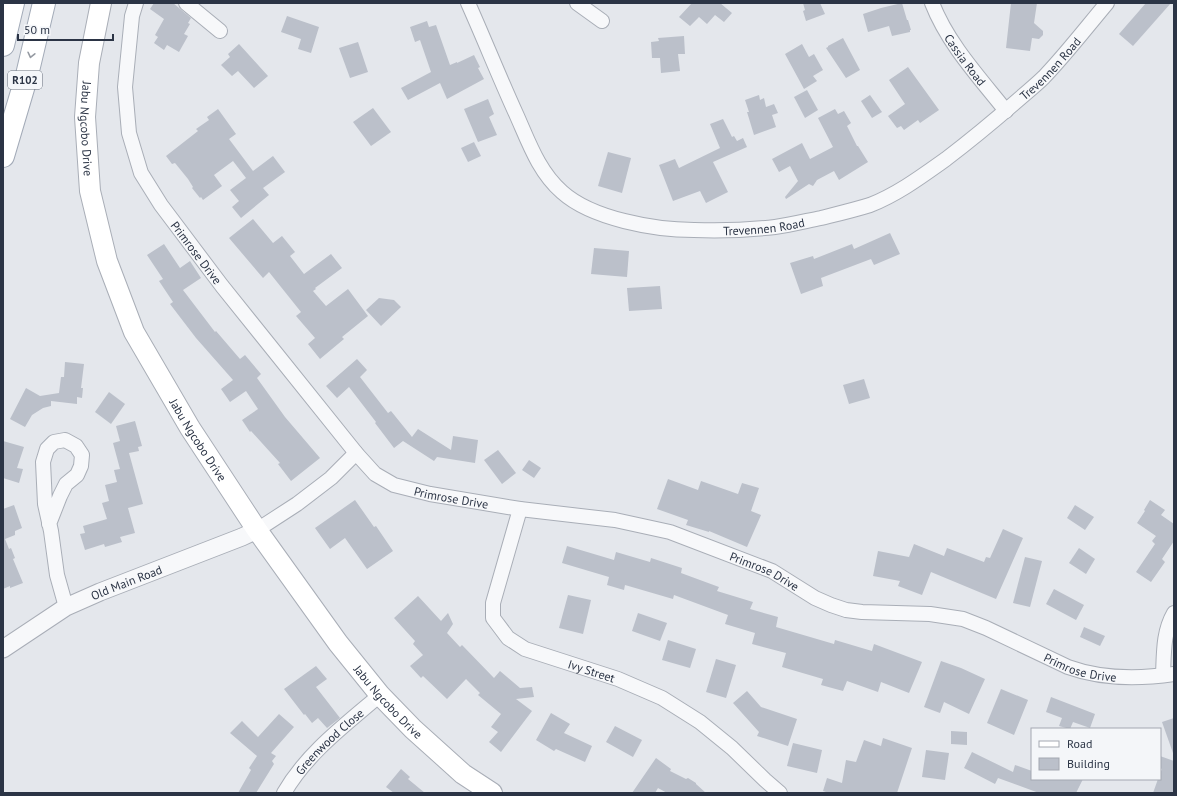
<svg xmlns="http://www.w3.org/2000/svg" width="1177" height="796" font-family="'PT Sans',sans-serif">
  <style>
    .building { fill: #bbc0ca }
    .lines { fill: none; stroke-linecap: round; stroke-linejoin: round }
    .minor-casing { stroke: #a9aeb7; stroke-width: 16 }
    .tertiary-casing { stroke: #a9aeb7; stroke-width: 19 }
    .secondary-casing { stroke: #a9aeb7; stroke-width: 22 }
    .primary-casing { stroke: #a3abb8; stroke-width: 24 }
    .minor { stroke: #f7f8fa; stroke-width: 14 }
    .tertiary { stroke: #f7f8fa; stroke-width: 17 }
    .secondary { stroke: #fff; stroke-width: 20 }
    .primary { stroke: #fff; stroke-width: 22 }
    .oneway { stroke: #959aa2 }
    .labels { text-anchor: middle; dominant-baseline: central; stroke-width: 4; stroke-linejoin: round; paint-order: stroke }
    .shield { fill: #f4f6f9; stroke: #676e7b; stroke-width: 1 }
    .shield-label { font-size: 11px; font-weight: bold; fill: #2b3445 }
    .street-label { font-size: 12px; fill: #2b3445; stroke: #f4f6f9 }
  </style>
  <rect width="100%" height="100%" fill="#e4e7ec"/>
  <g class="building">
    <path d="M154 3H173L191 18 188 23 190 24 184 34 188 36 179 52 167 45 164 50 154 43 158 37 155 35 164 19 150 9Z"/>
    <path d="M692 3H720L732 13 724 22 715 15 707 24 699 17 690 26 679 17Z"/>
    <path d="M803 3H820L825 14 806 21 803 11 805 10Z"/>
    <path d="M902 3 907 20H908L911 30H910V32L892 36 889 26 868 32 863 14 881 8Z"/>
    <path d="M1011 3H1037L1034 23 1043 31V35L1039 39 1032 38 1030 51 1006 48Z"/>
    <path d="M1146 3H1171L1133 46 1119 34Z"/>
    <path d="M287 16 319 27 311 53 298 49 301 39 281 32Z"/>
    <path d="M427 21 429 27 436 25 450 65 457 62V63L474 55 480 67 478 68 484 79 447 99 440 83 408 100 401 88 431 72 420 40 415 42 410 27Z"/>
    <path d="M684 36 685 54H678L680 71 661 73 660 58H652L651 42 659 41 658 38Z"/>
    <path d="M843 38 860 70 846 78 826 48 828 47V46Z"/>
    <path d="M358 42 368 72 350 78 339 48Z"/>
    <path d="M239 44 268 76 254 88 238 71 232 76 221 65 230 57 228 54Z"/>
    <path d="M802 44 809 57 814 54 823 70 813 76 817 81 804 89 785 54Z"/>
    <path d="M908 67 939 110 920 123 918 120 904 130 901 126 897 128 888 116 905 104 889 80Z"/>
    <path d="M807 90 818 110 805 118 794 97Z"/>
    <path d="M759 95 760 100 764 98 766 107 774 104 778 113 772 115 776 127 754 135 747 112H749L745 100Z"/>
    <path d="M870 95 882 112 872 118 861 101Z"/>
    <path d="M488 99 494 114 489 117 497 135 478 142 464 109Z"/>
    <path d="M373 108 391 132 371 146 353 122Z"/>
    <path d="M218 109 236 134 229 139 253 171 273 156 285 172 263 188 269 195 241 218 232 207 239 201 230 190 246 178 233 161 214 175 222 186 203 200 201 197 200 198 192 188 193 187 188 179 175 163 172 164 166 156 198 131 196 129 209 120 207 117Z"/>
    <path d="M835 109 838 114 844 111 851 123 847 126 857 146H858L868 162 839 180 834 171 817 180 813 186 809 184 786 199 785 197 798 181 790 166 779 172 772 159 802 143 810 159 833 147 818 118Z"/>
    <path d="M723 119 732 137 734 136 737 141 743 138 747 147 713 162 728 192 706 203 700 191 673 201 659 165 675 159 679 168 720 148 710 124Z"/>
    <path d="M474 142 481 156 468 162 461 148Z"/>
    <path d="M608 152 631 158 622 193 598 186Z"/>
    <path d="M253 219 273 243 282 236 295 252 290 256 304 274 331 254 342 268 315 288 316 289 313 291 326 306 348 289 368 316 342 337 344 339 320 359 308 344 315 338 296 316 301 312 269 272 263 278 229 238Z"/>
    <path d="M890 233 900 254 874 265 871 259 821 278 823 286 801 294 790 263 813 256 814 259 852 244 854 249Z"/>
    <path d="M164 244 180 268 190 261 201 278 183 290 215 332 216 331 240 359 245 355 261 374 257 378 285 417 320 458 291 481 278 464 280 463 251 431 250 432 242 420 258 409 246 391 230 402 221 389 233 380 196 338 170 304 173 302 159 281 163 279 147 255Z"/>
    <path d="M594 248 629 251 627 277 591 274Z"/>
    <path d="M660 286 662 309 629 311 627 288Z"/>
    <path d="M379 298 394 300 401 307 381 326 366 310Z"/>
    <path d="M357 359 367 370 360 377 388 413 391 411 412 437 418 429 451 450 453 436 478 440 475 463 437 457 434 461 403 441 394 448 375 423 376 422 349 387 337 398 326 386Z"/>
    <path d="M65 362 84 364 81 388H83L82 398 77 397V404L51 401V406L43 408 32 415 25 427 10 419 26 388 40 396 59 393 61 377H64Z"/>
    <path d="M864 379 870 398 849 404 843 385Z"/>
    <path d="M109 392 125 404 111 424 95 412Z"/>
    <path d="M135 421 142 446 138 447 139 451 129 453 143 504 128 508 135 533 120 537 122 542 105 547 104 544 85 550 80 534 85 533 83 526 107 519 102 503 109 501 105 485 117 482 114 470 120 469 113 443 120 441 116 426Z"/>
    <path d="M3 441 24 447 17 468 23 469 19 483 3 478Z"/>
    <path d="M498 450 516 473 502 484 484 460Z"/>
    <path d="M529 460 541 468 534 478 522 470Z"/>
    <path d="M668 479 698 490 701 481 738 494 742 483 759 488 751 511 761 515 747 547 709 531V532L686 525 688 520 657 509Z"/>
    <path d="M355 500 374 527 376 526 393 551 367 569 345 538 330 549 315 528Z"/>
    <path d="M1150 500 1165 510 1161 515 1174 524V541L1162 559 1165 562 1151 582 1136 572 1155 544 1152 541 1156 536 1137 523 1145 511 1144 510Z"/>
    <path d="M14 505 22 528 15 531V535L5 539 9 549 11 548 15 558 13 559 23 583 10 588V586L3 589V509Z"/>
    <path d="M1075 505 1094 517 1085 530 1067 518Z"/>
    <path d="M1003 529 1023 538 996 599 931 572 922 595 898 586 900 581 873 576 878 551 909 557 914 544 944 556 947 548 984 562 986 557 990 558Z"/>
    <path d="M567 546 614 560 616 552 650 562 651 558 682 568 681 573 719 587 717 591 753 602 750 609 778 617 776 627 834 644 835 640 872 651 874 644 922 662 909 693 881 682 878 692 847 681 843 691 821 685 823 679 782 667 786 653 752 644 755 633 725 624 728 615 674 595 673 599 625 585 624 590 607 585 609 577 562 563Z"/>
    <path d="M1079 548 1095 559 1086 574 1069 563Z"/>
    <path d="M1025 557 1042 561 1030 607 1013 603Z"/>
    <path d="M1054 589 1084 605 1076 620 1046 604Z"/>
    <path d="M568 595 591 600 583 634 559 628Z"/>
    <path d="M418 596 441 621 448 613 453 624 447 633 460 647 462 645 494 678 500 671 520 688 532 687 534 697 516 699 532 711 501 752 489 742 498 732 491 727 501 714 478 695 480 693 466 679 447 699 423 676 421 678 410 666 423 655 413 644 415 641 394 618Z"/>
    <path d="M638 613 667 623 660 641 632 631Z"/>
    <path d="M1084 627 1105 636 1100 646 1080 637Z"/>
    <path d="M668 640 696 649 690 668 662 660Z"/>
    <path d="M716 659 736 665 726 698 706 692Z"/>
    <path d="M941 661 961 668 985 679 969 714 944 702 940 713 924 707Z"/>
    <path d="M316 666 327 679 316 687 340 718 327 728 318 718 312 723 305 714 304 715 284 689Z"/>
    <path d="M1001 689 1028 700 1014 735 987 723Z"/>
    <path d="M747 691 761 707 797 719 788 746 757 736 759 732 733 703Z"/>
    <path d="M1051 697 1095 714 1090 728 1073 722 1070 729 1059 726 1062 718 1046 712Z"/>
    <path d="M551 713 570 724 564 733 592 746 585 762 556 749 554 751 536 740Z"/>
    <path d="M279 714 294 727 271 753 276 756 272 761 274 764 256 793H238L251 770 249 768 257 756 230 733 242 721 258 737Z"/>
    <path d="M1174 718V753H1173L1162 722Z"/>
    <path d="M615 726 642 740 633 757 606 742Z"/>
    <path d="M951 731 967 732V745L951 744Z"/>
    <path d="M883 738 912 748 897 793H829L823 791 827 778 842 783 846 760 856 762 864 740 881 746Z"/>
    <path d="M793 743 822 750 817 773 787 766Z"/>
    <path d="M926 750 949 753 945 780 922 777Z"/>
    <path d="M972 752 1013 772 1015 765 1032 771V779H1083L1076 793H1039L998 778 995 784 964 768Z"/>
    <path d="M1160 756 1174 761V793H1153L1158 779H1160V774L1162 769 1160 768Z"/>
    <path d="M656 758 671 769 670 771 686 779 688 778 696 783V784L706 793H667L658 788 655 793H632Z"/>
    <path d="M401 769 410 777 408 779 425 793H394L386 787Z"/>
  </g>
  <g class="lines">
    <defs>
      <g id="minor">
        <path id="s1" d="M136 3 132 16 125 87 129 133 141 173 161 205 222 286 356 453 375 474 394 485 430 494 520 509 615 520 670 532 772 571 815 598 831 605 846 610 862 612 930 614 963 619 986 628 1068 667C1101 679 1139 679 1174 674"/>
        <path d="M186 3 220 31"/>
        <path id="s2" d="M468 3C485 41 500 79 517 116 529 143 539 172 562 192 592 219 655 230 694 230 721 231 748 230 775 227 790 225 806 221 821 218 837 214 854 210 870 205 898 194 922 176 946 159 971 140 995 120 1018 100 1027 92 1036 85 1044 77 1066 54 1086 28 1107 3"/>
        <path d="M577 3 602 21"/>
        <path id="s3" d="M932 3C948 44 979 77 1006 111"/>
        <path id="s4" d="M520 509 493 603V618L508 638 525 649 618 679 662 698 700 722 732 748 765 780 780 793"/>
        <path d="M49 524 60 496 66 484 77 475 81 466 82 455 76 446 65 440 54 442 47 449 43 462 45 504 51 531 57 575 66 607"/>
        <path d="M257 530 297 504 331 478 356 453"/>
        <path d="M1163 675C1164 653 1163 632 1174 613"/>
        <path id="s5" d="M284 793C307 753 345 725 380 695"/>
      </g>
      <g id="tertiary">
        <path id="s6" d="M3 649 66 607 100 592 242 537 257 530"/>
      </g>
      <g id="secondary">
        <path id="s7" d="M101 3 89 63 85 117 90 191 107 261 134 332 190 428 257 530 338 643 380 695 413 729 463 774 492 793"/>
      </g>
      <g id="primary">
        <path d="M3 45 13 3"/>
        <path d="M3 156 27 75 44 3"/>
      </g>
    </defs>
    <use href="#minor" class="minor-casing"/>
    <use href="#tertiary" class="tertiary-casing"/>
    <use href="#secondary" class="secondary-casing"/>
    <use href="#primary" class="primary-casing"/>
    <use href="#minor" class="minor"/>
    <use href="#tertiary" class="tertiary"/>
    <use href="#secondary" class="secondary"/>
    <use href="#primary" class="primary"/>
  </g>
  <defs><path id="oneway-chevron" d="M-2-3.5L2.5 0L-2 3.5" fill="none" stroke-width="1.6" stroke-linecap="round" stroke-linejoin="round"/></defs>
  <use class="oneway" href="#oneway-chevron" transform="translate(31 55) rotate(103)"/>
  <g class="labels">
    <rect class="shield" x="8" y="71" width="34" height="18" rx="3"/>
    <g class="shield-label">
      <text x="25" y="80">R102</text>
    </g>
    <g class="street-label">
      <text stroke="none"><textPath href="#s3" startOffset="66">Cassia Road</textPath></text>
      <text stroke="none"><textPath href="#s2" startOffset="758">Trevennen Road</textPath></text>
      <text stroke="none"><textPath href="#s7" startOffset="127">Jabu Ngcobo Drive</textPath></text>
      <text stroke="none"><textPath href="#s2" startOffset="422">Trevennen Road</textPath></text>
      <text stroke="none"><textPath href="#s1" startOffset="270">Primrose Drive</textPath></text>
      <text stroke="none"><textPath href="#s7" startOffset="463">Jabu Ngcobo Drive</textPath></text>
      <text stroke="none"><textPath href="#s1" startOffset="635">Primrose Drive</textPath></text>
      <text stroke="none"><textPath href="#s1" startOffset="959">Primrose Drive</textPath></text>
      <text stroke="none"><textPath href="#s6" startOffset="141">Old Main Road</textPath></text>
      <text stroke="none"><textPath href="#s1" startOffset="1295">Primrose Drive</textPath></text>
      <text stroke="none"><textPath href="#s4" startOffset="228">Ivy Street</textPath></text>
      <text stroke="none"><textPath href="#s7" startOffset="787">Jabu Ngcobo Drive</textPath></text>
      <text stroke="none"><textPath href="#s5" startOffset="69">Greenwood Close</textPath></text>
    </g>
  </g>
  <rect width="1177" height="796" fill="none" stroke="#2b3445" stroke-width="8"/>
  <rect x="1031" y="728" width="130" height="52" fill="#f4f6f9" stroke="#a4a8b1"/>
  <rect x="1039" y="741" width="20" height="6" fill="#ffffff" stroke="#a4a8b1"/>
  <text x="1067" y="748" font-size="12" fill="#2b3445">Road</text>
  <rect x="1039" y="758" width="20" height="12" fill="#bbc0ca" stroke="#a4a8b1"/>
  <text x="1067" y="768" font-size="12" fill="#2b3445">Building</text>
  <path d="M18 34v6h95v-6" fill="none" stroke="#2b3445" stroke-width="2"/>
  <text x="24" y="34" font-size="12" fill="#2b3445" stroke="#f4f6f9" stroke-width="3" paint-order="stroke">50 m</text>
</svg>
